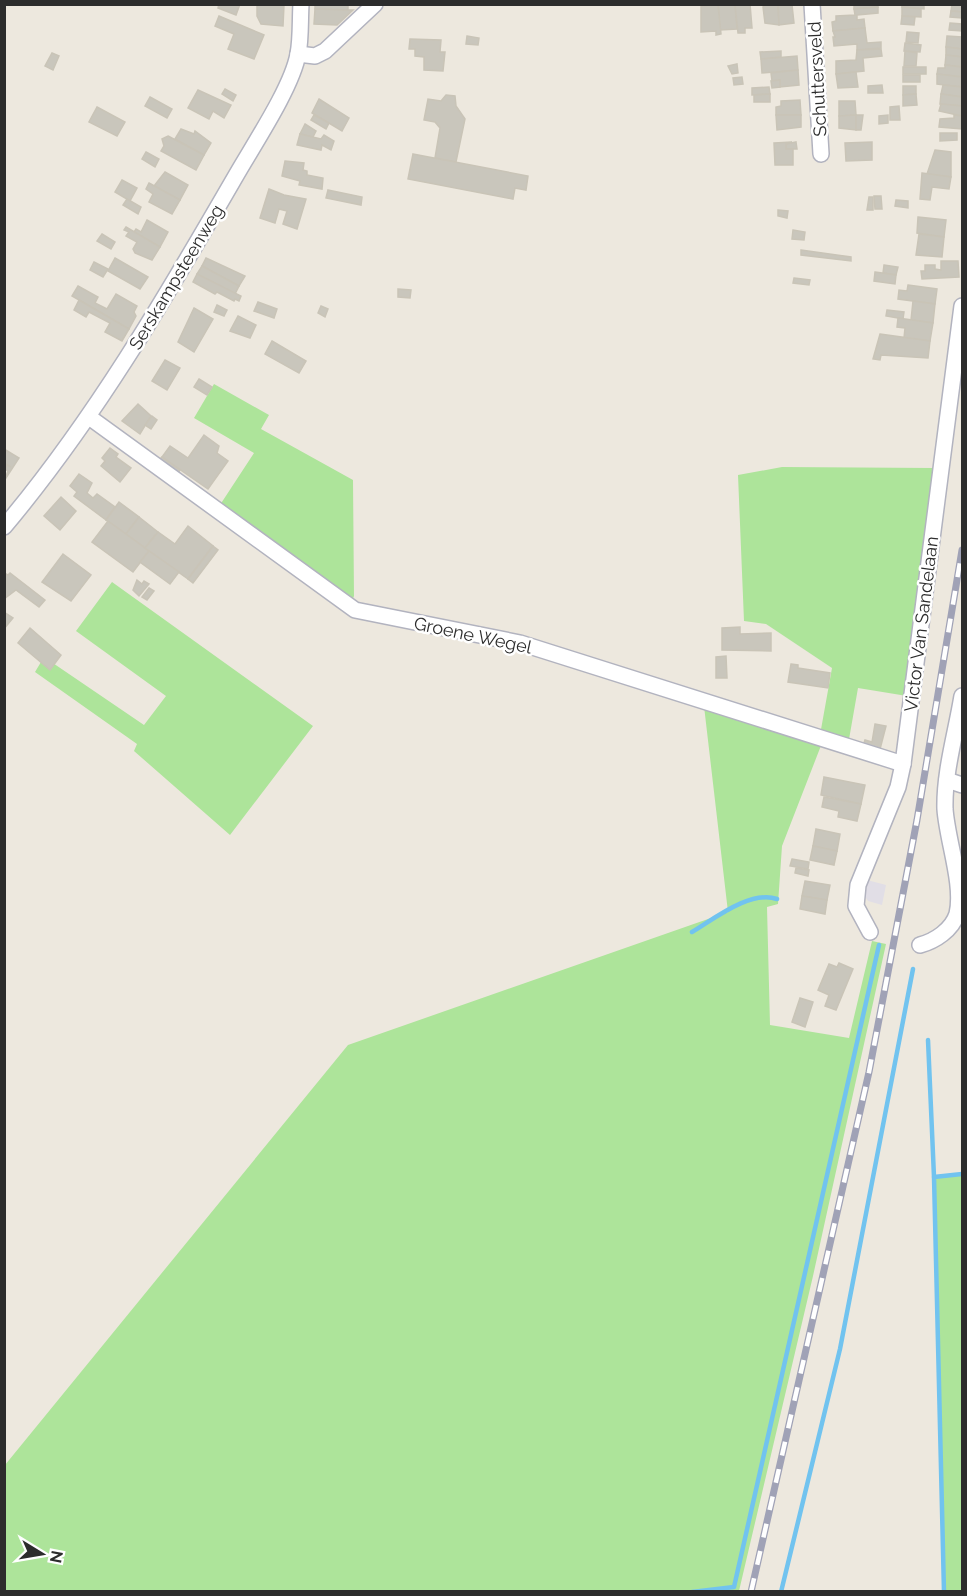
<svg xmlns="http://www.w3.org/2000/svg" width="967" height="1596" font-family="Raleway,sans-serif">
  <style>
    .industrial { fill: #e1dee6 }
    .green { fill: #ade49a }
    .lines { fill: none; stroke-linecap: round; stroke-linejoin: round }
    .stream { stroke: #71c3ef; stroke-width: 4.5 }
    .building { fill: #c9c6bc; stroke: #c9c4b7; stroke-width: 1.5 }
    .minor-casing { stroke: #b2b3bf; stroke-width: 18 }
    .minor { stroke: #fff; stroke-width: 15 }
    .rail-casing { stroke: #a0a2b6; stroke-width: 7 }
    .rail { stroke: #fff; stroke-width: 4.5; stroke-dasharray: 14; stroke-linecap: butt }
    .labels { text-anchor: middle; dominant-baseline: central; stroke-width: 5; stroke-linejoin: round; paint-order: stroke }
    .street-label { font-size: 18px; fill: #2c2c2c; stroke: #fff }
  </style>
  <rect width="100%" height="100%" fill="#ede8de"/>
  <path class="industrial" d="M867 880 886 885 882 905 868 901 864 895Z"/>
  <g class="green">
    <path d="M214 384 269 415 261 429 353 480 354 596 351 603 218 508 254 453 194 418Z"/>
    <path d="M782 467 934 468 907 696 858 688 848 745 820 735 832 668 766 624 744 621 738 475Z"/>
    <path d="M112 582 313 726 230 835 134 751 137 744 35 672 44 657 144 725 166 696 76 631Z"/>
    <path d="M704 706 822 743 782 846 778 904 767 907 770 1025 849 1038 872 941 886 944 813 1276 739 1591 5 1592V1465L348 1045 728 912Z"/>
    <path d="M962 1174V1591L944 1592 934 1177Z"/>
  </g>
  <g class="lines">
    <g class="stream">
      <path d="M692 932C714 919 750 890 777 899"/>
      <path d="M928 1040 934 1177"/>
      <path d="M692 1592 734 1587 879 945"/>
      <path d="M781 1592 840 1349 913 969"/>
      <path d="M944 1592 934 1177 962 1174"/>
    </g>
  </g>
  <g class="building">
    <path d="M219 4H240L236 15 218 8Z"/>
    <path d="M257 4 284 5 283 26 261 24 257 16Z"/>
    <path d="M315 4H348V10L315 9Z"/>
    <path d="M735 4 737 29 720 30 718 5Z"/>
    <path d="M735 4H750L752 28H745V33H738Z"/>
    <path d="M765 4H778L779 25 765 23 763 7Z"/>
    <path d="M778 4 792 5 794 23 779 25Z"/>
    <path d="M854 4H877L878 7 854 9Z"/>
    <path d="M902 4H924V9L902 7Z"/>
    <path d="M952 4 962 5V12L951 11Z"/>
    <path d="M718 5 721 34 716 35V31L701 32V6Z"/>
    <path d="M878 7V13L857 15V20L864 19 865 28 833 31 832 22 836 21V16L855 15 854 9Z"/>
    <path d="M902 7 921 9V17L902 16Z"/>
    <path d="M315 9 348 10H353L337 25 314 24Z"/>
    <path d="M951 11 962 12V18L950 17Z"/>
    <path d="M219 16 264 35 254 59 228 49 234 34 215 26Z"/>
    <path d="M902 16 915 17 914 25 901 24Z"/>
    <path d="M950 23 962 24V31L949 30Z"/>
    <path d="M865 28 867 43 881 42V48L857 50V44L834 46 833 37H835L833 31Z"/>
    <path d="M907 32 919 33 918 43 906 42Z"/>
    <path d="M467 36 479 38 478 45 466 44Z"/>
    <path d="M947 36 962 37V49L946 47Z"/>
    <path d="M410 39 441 40 440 52H445L443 71 424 70V57L415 56V49H409Z"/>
    <path d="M905 43 921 45 920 52 904 51Z"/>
    <path d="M946 47 962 49V57L946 55Z"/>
    <path d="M881 49 882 56 863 58 864 71 836 74V61L856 60 857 50Z"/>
    <path d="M905 51 917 53 916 66H904Z"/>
    <path d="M760 52 781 51V57L761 59Z"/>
    <path d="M52 53 59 56 53 70 45 66Z"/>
    <path d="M946 55 962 57V67L945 65Z"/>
    <path d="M797 56 798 70 762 73 761 59Z"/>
    <path d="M737 64 738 73 732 74 728 66Z"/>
    <path d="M945 65 962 67V77L937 74 938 68H945Z"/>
    <rect x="903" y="67" width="23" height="7"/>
    <path d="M798 70 799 85 780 87V80L772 81 771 73Z"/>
    <path d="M856 72 858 87 838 88 836 74Z"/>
    <path d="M937 74 962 77V87L937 84Z"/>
    <rect x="903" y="75" width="17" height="7"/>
    <path d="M742 77 743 84 734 85 733 78Z"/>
    <path d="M780 80V87L772 88 771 81Z"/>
    <path d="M882 85 883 93H868V86Z"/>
    <path d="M943 85 962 87V97L941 94Z"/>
    <path d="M903 86H916V94L903 95Z"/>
    <path d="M769 87 770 94 752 95V88Z"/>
    <path d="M225 89 236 95 233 101 222 94Z"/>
    <path d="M198 90 231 105 224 118 213 111 209 119 188 108Z"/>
    <path d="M770 94V102H754V95Z"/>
    <path d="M916 94 917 105 903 106V95Z"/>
    <path d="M941 94 962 97V106L940 104Z"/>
    <path d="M446 95 455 96 456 106 465 119 456 162 435 158 440 128 435 122 424 120 428 99 441 101Z"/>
    <path d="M150 97 172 109 167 118 145 106Z"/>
    <path d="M319 99 349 118 342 131 312 113Z"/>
    <path d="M800 100 801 115H776V107L781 106V101Z"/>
    <path d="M839 101H855L856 115 839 116Z"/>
    <path d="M941 104 962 106V116L939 111Z"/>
    <path d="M899 106 900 120H890V107Z"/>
    <path d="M97 107 125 122 117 136 89 122Z"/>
    <path d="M314 115 329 123 326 129 311 120Z"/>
    <path d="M776 115H801V127L777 130Z"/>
    <path d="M856 115V130L839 128V116Z"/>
    <path d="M856 115H863L861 130H856Z"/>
    <path d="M888 115V123L879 124V116Z"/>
    <path d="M954 115 962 116V129L939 127 940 119 954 118Z"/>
    <path d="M305 124 316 131 313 137 300 134Z"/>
    <path d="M181 129 194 134 195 131 211 143 204 155 175 139Z"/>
    <path d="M940 133H957V140L940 141Z"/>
    <path d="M300 134 321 139 324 135 334 141 331 150 322 145 321 150 297 145Z"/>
    <path d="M168 136 204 155 196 170 161 151 164 146 162 139Z"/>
    <path d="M796 142 797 149H786V144Z"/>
    <path d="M872 142V160L846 161 845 143Z"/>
    <path d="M774 143 792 142 786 144V149H793V165H775Z"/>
    <path d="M935 150 951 152V177L927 174Z"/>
    <path d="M146 152 159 159 155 167 142 159Z"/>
    <path d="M413 154 528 176 526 190 515 188 513 199 408 179Z"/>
    <path d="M285 161 304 163 303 170 307 171V175L323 178 322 189 299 185 300 181 282 176Z"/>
    <path d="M165 172 188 185 180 200 154 186Z"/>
    <path d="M922 173 951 177 949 189 932 187 930 200 920 199Z"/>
    <path d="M122 180 137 188 130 201 115 192Z"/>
    <path d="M149 183 180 200 172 214 149 202 153 194 146 189Z"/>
    <path d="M269 189 284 195 306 199 297 229 283 224 287 211 279 209 275 223 260 218Z"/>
    <path d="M328 190 362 197 361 205 326 198Z"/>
    <path d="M874 196H881L882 209H875Z"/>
    <path d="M869 197H873V210H867Z"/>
    <path d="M127 199 141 207 138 214 123 205Z"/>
    <path d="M896 200 908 201V208L895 206Z"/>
    <path d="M778 210 788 211 787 218 778 216Z"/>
    <path d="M918 217 946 220 944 237 917 233Z"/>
    <path d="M147 220 168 232 160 247 134 232 136 229 141 232Z"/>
    <path d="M126 227 160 247 152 260 135 253 133 249 137 242 126 236 129 232 124 230Z"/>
    <path d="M793 230 805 232 804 240 792 239Z"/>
    <path d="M102 234 115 242 111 249 97 241Z"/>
    <path d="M919 234 944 237 942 257 916 255Z"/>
    <path d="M801 250 851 257V261L801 255Z"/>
    <path d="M115 258 148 277 140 289 108 271Z"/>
    <path d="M206 258 245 276 239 286 202 266Z"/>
    <path d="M941 261H958L959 277 922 279 921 271H925V265H935V269L941 270Z"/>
    <path d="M94 262 108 269 103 277 90 270Z"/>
    <path d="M884 265 898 267 896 275 883 273Z"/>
    <path d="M202 266 239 286 235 294 197 274Z"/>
    <path d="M875 272 896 275 895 284 874 281Z"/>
    <path d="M197 274 241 296 239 301 235 299 234 301 217 292 215 294 193 282Z"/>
    <path d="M794 278 810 280 809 285 793 283Z"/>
    <path d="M908 285 937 289 935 304 898 299 899 290 907 291Z"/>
    <path d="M78 286 98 297 95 303 107 309 116 294 137 306 134 312 136 316 129 329 72 296Z"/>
    <path d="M398 289 411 290 410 298 398 297Z"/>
    <path d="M79 300 129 329 122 341 105 332 110 323 89 312 86 317 74 310Z"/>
    <path d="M913 301 935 304 933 323 911 320Z"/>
    <path d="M258 302 277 309 274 318 254 311Z"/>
    <path d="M217 305 227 310 224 316 214 312Z"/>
    <path d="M321 306 328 309 325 317 318 313Z"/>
    <path d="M194 308 213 319 194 352 178 342Z"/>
    <path d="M887 310 904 312 903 319 886 316Z"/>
    <path d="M238 316 256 325 250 338 230 331Z"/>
    <path d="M898 318 933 323 930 341 904 338 905 328 897 327Z"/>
    <path d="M880 334 930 341 928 358 881 355 880 360 873 359Z"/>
    <path d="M272 341 306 361 299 373 265 354Z"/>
    <path d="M165 360 180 368 167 390 152 381Z"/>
    <path d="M199 379 212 387 207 395 194 387Z"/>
    <path d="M138 404 151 416 140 434 122 421Z"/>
    <path d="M152 416 157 420 151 429 145 425Z"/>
    <path d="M204 435 219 446 217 453 228 461 208 489 162 457 170 446 188 458Z"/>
    <path d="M110 448 118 454 116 457 131 468 120 482 101 466 105 461 102 458Z"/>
    <path d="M4 449 19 458 4 481 8 471 5 469 7 465 11 467 4 463Z"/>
    <path d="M162 457 180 470 177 475 158 461Z"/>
    <path d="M79 474 92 483 87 493 93 498 97 494 115 507 106 520 74 496 77 492 70 486Z"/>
    <path d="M61 497 76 511 60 530 44 516Z"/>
    <path d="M119 502 139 517 126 534 106 520Z"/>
    <path d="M139 517 158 532 145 548 126 534Z"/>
    <path d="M108 521 149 551 133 572 92 542Z"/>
    <path d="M188 526 213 546 188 579 145 548 158 532 175 544Z"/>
    <path d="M213 546 218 550 193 583 188 579Z"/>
    <path d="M149 551 179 572 170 584 140 562Z"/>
    <path d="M63 554 91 575 71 601 42 582Z"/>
    <path d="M4 573 8 575 10 573 45 600 39 607 16 590 4 599Z"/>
    <path d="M137 580 142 584 144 581 149 584 139 596 133 590Z"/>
    <path d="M149 588 154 591 147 600 142 597Z"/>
    <path d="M4 612 13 618 4 629Z"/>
    <path d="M740 627V634L771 633V651L722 650V628Z"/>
    <path d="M30 628 61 655 50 670 18 643Z"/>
    <path d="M726 656 727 678H716V657Z"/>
    <path d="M791 664 798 665V668L830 673 828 688 788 682Z"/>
    <path d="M875 724 886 726 879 753 862 749 865 740 872 742Z"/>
    <path d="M824 777 865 785 861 804 821 795Z"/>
    <path d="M824 797 861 804 857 821 838 817 839 811 822 807Z"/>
    <path d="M816 829 840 834 837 851 813 846Z"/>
    <path d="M813 846 837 851 834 865 810 860Z"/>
    <path d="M792 859 809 862 808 869 790 866Z"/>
    <path d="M796 868 809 870 808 876 795 873Z"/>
    <path d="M805 881 830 885 827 900 802 896Z"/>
    <path d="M802 896 827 900 825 914 800 909Z"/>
    <path d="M839 963 853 969 836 1010 825 1006 829 995 818 990 829 964 837 967Z"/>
    <path d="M800 998 813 1002 805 1027 792 1022Z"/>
  </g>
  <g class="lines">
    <defs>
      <g id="minor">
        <path d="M812 4 821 154"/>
        <path d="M298 54 315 56 325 51 375 4"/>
        <path d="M89 417 355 610 520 643 903 764"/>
        <path d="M4 527C94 420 164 300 234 179 252 147 292 88 298 54 301 39 300 21 301 4"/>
        <path d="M947 780 962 785"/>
        <path d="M870 932 856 906 858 885 898 787 903 764 962 306"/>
        <path d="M920 945C935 941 952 930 957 914 964 885 947 840 945 809 944 772 956 733 962 696"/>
      </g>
    </defs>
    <use href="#minor" class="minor-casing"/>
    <use href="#minor" class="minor"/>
    <defs>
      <path id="rail" d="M751 1592 869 1072 917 820 962 550"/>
    </defs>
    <use href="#rail" class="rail-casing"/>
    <use href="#rail" class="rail"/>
  </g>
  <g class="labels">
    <g class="street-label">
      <text transform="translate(817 79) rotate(-93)">Schuttersveld</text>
      <text transform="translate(176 277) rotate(-59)">Serskampsteenweg</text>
      <text transform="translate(921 624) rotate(-83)">Victor Van Sandelaan</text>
      <text transform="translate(473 635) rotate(12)">Groene Wegel</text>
    </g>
  </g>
  <rect width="967" height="1596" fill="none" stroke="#2c2c2c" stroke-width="12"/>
  <g transform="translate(42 1554) rotate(101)" stroke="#ffffff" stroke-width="4.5" paint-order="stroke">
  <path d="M0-4.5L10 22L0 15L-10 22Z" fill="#2c2c2c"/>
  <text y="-9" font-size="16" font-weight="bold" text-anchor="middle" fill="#2c2c2c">N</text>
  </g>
</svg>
